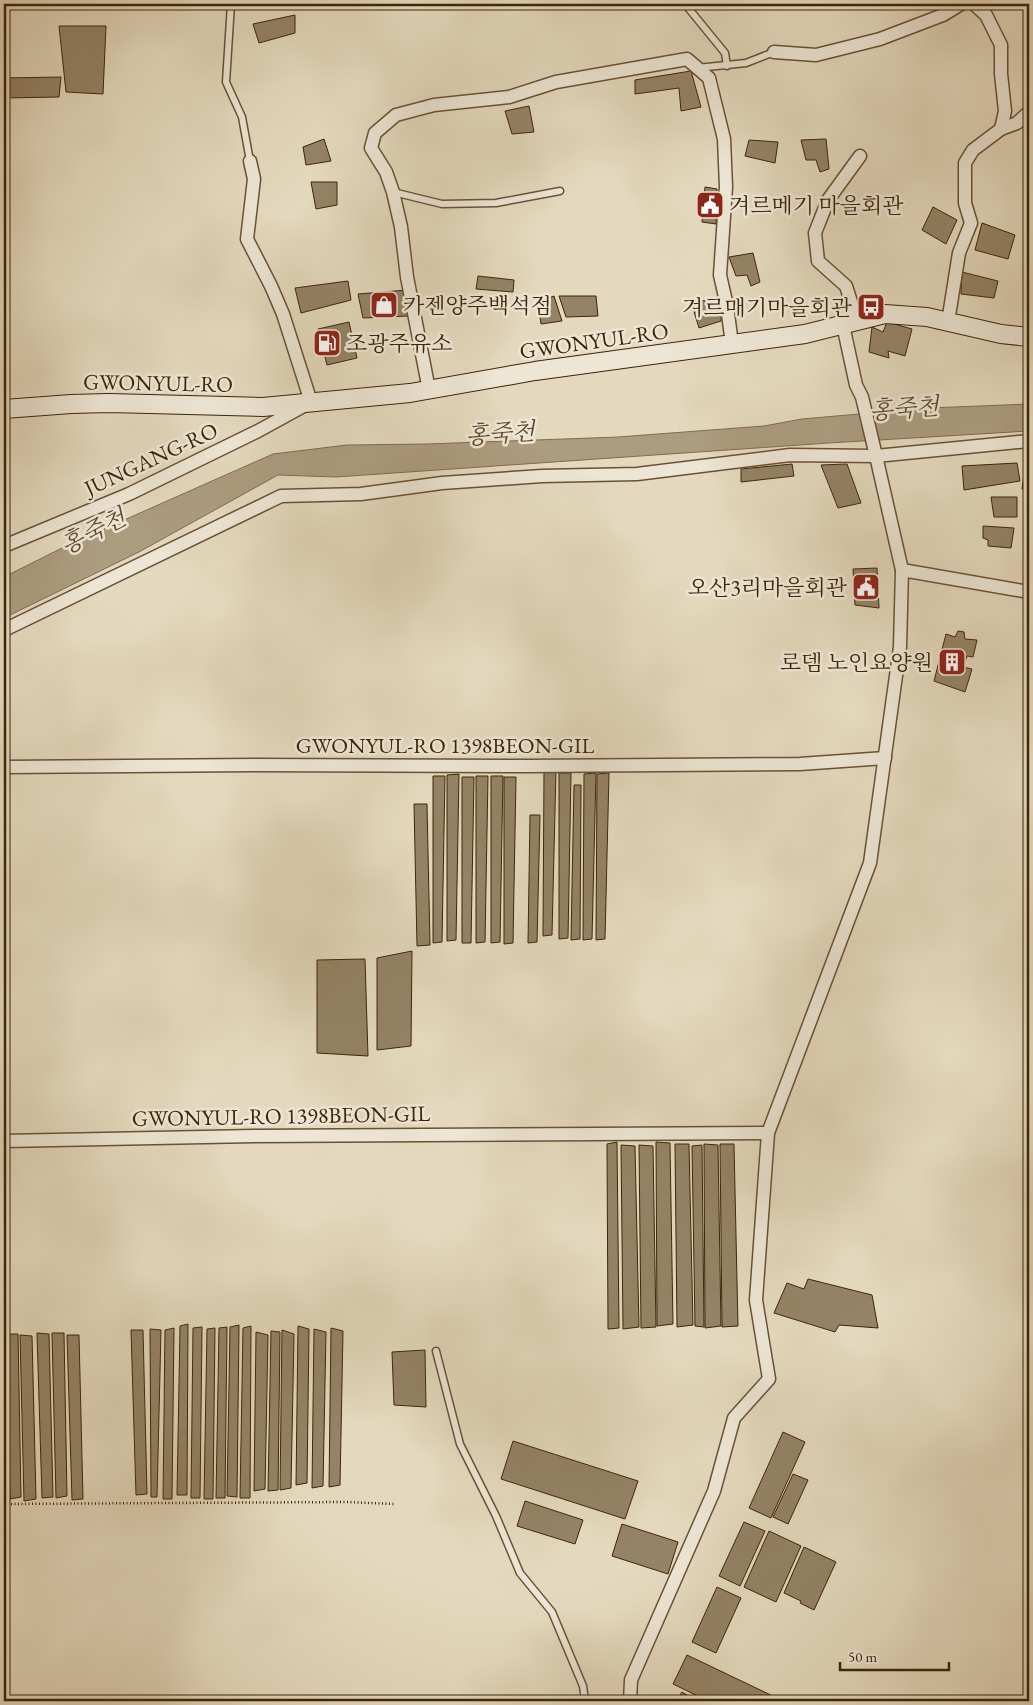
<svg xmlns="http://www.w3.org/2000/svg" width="1033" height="1705" font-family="'EB Garamond','Noto Serif KR',serif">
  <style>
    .water { fill: #ac9c80; stroke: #806c50 }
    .building { fill: #948367; stroke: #3e2508 }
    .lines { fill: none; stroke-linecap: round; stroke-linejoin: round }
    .lane-casing { stroke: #685236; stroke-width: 9 }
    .street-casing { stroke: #685236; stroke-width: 15 }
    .secondary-casing { stroke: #3e2508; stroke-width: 20 }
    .path { stroke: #3e2508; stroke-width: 2.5; stroke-dasharray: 1 2.5; stroke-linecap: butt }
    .lane { stroke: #ede6d5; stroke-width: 6 }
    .street { stroke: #ede6d5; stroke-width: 12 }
    .secondary { stroke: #ede6d5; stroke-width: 18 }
    .labels { text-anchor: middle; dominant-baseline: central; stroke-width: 5; stroke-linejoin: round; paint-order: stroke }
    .poi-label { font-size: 22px; fill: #3e2508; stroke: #ede6d5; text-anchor: start }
    .street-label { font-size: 22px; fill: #3e2508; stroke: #ede6d5 }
    .water-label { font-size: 24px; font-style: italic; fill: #5f492c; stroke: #ede6d5 }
  </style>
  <rect width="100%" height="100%" fill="#e4d9be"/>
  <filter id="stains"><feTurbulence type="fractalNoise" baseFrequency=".004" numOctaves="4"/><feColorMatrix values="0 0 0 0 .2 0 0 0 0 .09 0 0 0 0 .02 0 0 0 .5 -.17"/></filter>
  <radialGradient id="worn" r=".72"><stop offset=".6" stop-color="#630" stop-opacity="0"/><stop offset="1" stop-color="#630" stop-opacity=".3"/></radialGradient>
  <path class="water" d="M1029 404V431L829 443 336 477 278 475 139 552 4 618V577L70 544 273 454 347 445 427 444 618 437 764 426 802 419 928 408Z"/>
  <g class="building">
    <path d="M295 15V33L259 43 253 24Z"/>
    <path d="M59 26H106L103 94 66 92Z"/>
    <path d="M691 71 701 107 681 111 679 88 635 94V80Z"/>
    <path d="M61 77 59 97 4 98V78Z"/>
    <path d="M529 106 534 132 512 134 505 111Z"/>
    <path d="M324 139 331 161 306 165 303 147Z"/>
    <path d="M826 139 829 169 820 172 816 160H806L801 140Z"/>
    <path d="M749 140 778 142 775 163 745 156Z"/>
    <path d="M311 182H337V205L316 209Z"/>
    <path d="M705 187 717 189 716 224 702 222Z"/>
    <path d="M933 207 957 220 946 244 922 230Z"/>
    <path d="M982 223 1015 235 1008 259 975 250Z"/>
    <path d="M753 253 760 282 751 286 747 275 736 276 729 257Z"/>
    <path d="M962 272 998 281 994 298 961 294Z"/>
    <path d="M478 276 514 280 513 292 476 289Z"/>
    <path d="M348 281 351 300 301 313 295 288Z"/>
    <path d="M407 290 408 316 363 318 358 294Z"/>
    <path d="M554 296 562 321 541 324 538 302Z"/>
    <path d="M559 296H596L598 316 566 317Z"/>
    <path d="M722 299 721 321 699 328 691 302Z"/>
    <path d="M349 322 357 358 327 365 318 329Z"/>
    <path d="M887 322 912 329 905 356 888 351 889 358 869 352 872 327 883 332Z"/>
    <path d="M1017 463 1020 481 964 490 962 466Z"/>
    <path d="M792 464 794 476 741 482V469Z"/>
    <path d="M847 464 861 503 838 508 821 465Z"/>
    <path d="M1025 467H1029V488L1022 489Z"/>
    <path d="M991 497H1017V517H994Z"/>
    <path d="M983 526 1014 528 1011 548 988 546V540L983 538Z"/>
    <path d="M877 568 879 608 855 605 853 569Z"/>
    <path d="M958 631 964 632 965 639 977 640 973 657 967 656 963 667 972 669 965 692 934 681 946 634 955 637Z"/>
    <path d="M544 769H556L552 935 543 936Z"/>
    <path d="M559 773H571L568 938 559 939Z"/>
    <path d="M596 773 592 939 583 940 584 774Z"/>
    <path d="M609 773 605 939 596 940 597 774Z"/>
    <path d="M459 774 456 940 447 941V775Z"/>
    <path d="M433 776H445L442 942 433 943Z"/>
    <path d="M476 776H488L485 942 476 943Z"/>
    <path d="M491 776H503L500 942 491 943Z"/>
    <path d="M462 777H474L471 943H462Z"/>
    <path d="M504 777H516L513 943 504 944Z"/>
    <path d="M574 785H581L580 939 571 940Z"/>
    <path d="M414 804H427L430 945 417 946Z"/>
    <path d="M530 815H540L537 942 528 943Z"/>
    <path d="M412 951 411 1046 377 1050V958Z"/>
    <path d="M365 959 368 1056 317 1053V960Z"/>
    <path d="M617 1142 619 1328 608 1329 607 1144Z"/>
    <path d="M656 1142 670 1143 673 1324 657 1326Z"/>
    <path d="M675 1144H689L693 1325 677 1327Z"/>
    <path d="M704 1144 718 1145 721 1326 705 1328Z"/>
    <path d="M720 1144H734L738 1326 722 1327Z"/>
    <path d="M621 1145 635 1146 639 1327 623 1329Z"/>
    <path d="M639 1145 653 1146 656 1327 641 1328Z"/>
    <path d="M702 1145 704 1327 695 1326 692 1146Z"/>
    <path d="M808 1279 872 1295 878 1328 839 1325 835 1332 774 1313 787 1283 804 1289Z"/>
    <path d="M188 1324 187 1495H177L180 1326Z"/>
    <path d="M239 1325 237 1497 227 1496 230 1327Z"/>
    <path d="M251 1326 250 1498H240L243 1328Z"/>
    <path d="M298 1326 309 1329 307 1483 296 1485Z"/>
    <path d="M202 1327 200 1498H191L193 1328Z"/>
    <path d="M227 1327 225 1498H216L219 1328Z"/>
    <path d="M174 1328 172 1499H163L165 1330Z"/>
    <path d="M215 1328 213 1499H204L207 1329Z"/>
    <path d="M331 1328 343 1331 340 1485 329 1487Z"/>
    <path d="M150 1329 161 1330 157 1497H151Z"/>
    <path d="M314 1329 326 1332 323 1486 312 1488Z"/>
    <path d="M131 1330H143L147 1494 136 1495Z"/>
    <path d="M282 1330 294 1334 291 1488 280 1490Z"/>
    <path d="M271 1331 280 1332 278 1490 268 1491Z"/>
    <path d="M256 1332 268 1335 265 1489 254 1491Z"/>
    <path d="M37 1333 49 1334 53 1497 42 1498Z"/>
    <path d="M52 1333H64L67 1496 56 1498Z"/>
    <path d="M6 1334H18L21 1497 10 1499Z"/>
    <path d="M20 1335 32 1336 36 1499 24 1501Z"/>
    <path d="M67 1335H79L83 1499 72 1500Z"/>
    <path d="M425 1350 426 1407 394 1405 392 1352Z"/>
    <path d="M783 1432 805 1442 771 1518 749 1508Z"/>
    <path d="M513 1441 638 1481 625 1519 501 1479Z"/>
    <path d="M793 1474 808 1480 788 1524 773 1517Z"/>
    <path d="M525 1501 583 1520 575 1544 517 1526Z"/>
    <path d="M744 1522 765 1531 740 1586 719 1576Z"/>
    <path d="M622 1524 678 1542 668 1574 612 1556Z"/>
    <path d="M769 1531 801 1546 776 1602 744 1587Z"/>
    <path d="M804 1547 836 1562 814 1610 800 1603 801 1601 784 1593Z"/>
    <path d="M717 1587 741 1598 716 1653 692 1642Z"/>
    <path d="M687 1655 777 1698 775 1701H708L673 1684Z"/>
    <path d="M682 1692 697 1701H676Z"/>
  </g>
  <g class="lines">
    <defs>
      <g id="lane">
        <path d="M231 4 226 82 242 117 250 161"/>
        <path d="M685 4 725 53 727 66"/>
        <path d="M697 68 746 63 774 52"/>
        <path d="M393 192 442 204 496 203 560 191"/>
        <path d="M436 1351 460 1444 496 1516 520 1573 552 1612 583 1686 585 1701"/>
      </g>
      <g id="street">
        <path d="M974 4 986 15 1001 45V74L1005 111 1001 129"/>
        <path d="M774 52 816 55 880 39 943 15 961 4"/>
        <path d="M857 321 846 286 818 261 815 233 828 200 860 156"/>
        <path d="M948 322 959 253 971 223 965 203V163L973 150 1001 129 1017 123 1029 112"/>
        <path d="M429 390 407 277 401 227 393 192 386 172 371 148 375 133 396 115 434 105 509 97 556 82 687 59 709 78 724 139 726 187 720 275 727 306 732 344"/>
        <path d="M4 546 129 494 258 431 311 402 283 314 271 286 247 239 254 179 250 161"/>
        <path d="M902 570 1029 592"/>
        <path d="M4 630 281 496 361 494 442 483 542 476 637 474 790 455 876 456 1029 441"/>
        <path d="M4 767 254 765 527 766 800 764 885 758"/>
        <path d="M4 1141 254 1136 768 1133"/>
        <path d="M630 1701 631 1680 714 1491 734 1418 769 1379 756 1300 768 1133 870 863 900 647 902 570 876 456 862 397 856 385 843 325"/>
      </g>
      <path id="secondary" d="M4 409 71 404 109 403 263 407 410 393 535 371 805 334 885 314 927 317 1001 334 1029 337"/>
    </defs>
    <use href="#lane" class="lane-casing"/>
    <use href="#street" class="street-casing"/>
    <use href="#secondary" class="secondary-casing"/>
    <path class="path" d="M4 1504 346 1502 394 1504"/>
    <use href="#lane" class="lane"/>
    <use href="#street" class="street"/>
    <use href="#secondary" class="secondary"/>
  </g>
  <defs>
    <symbol id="civic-square" viewBox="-11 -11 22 22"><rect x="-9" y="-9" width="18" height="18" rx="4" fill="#8f2418" stroke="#ede6d5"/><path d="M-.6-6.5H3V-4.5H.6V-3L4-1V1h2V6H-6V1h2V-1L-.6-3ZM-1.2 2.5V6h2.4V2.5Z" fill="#fff"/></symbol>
    <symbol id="shop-square" viewBox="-11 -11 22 22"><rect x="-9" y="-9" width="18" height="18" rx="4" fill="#8f2418" stroke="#ede6d5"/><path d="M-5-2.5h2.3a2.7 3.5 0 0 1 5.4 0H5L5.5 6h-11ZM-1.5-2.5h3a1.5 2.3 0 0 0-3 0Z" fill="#fff"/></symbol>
    <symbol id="bus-square" viewBox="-11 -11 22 22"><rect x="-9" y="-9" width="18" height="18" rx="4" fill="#8f2418" stroke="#ede6d5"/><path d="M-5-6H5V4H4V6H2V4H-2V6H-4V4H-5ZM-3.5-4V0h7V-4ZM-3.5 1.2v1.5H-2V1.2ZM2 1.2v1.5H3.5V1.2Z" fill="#fff"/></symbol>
    <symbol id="fuel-square" viewBox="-11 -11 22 22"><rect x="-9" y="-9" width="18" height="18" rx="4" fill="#8f2418" stroke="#ede6d5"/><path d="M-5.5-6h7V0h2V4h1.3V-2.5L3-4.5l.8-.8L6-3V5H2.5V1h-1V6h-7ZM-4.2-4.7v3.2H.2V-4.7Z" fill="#fff"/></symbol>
    <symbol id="building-square" viewBox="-11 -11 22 22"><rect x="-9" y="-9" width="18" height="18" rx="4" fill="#8f2418" stroke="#ede6d5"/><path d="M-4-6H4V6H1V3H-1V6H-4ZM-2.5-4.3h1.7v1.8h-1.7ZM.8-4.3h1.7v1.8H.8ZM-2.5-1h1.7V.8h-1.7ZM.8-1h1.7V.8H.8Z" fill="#fff"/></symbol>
  </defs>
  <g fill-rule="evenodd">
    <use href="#civic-square" x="694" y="189" width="32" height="32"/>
    <use href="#shop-square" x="368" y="289" width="32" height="32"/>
    <use href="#bus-square" x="855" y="291" width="32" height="32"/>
    <use href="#fuel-square" x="311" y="327" width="32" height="32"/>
    <use href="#civic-square" x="850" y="571" width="32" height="32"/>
    <use href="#building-square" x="936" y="646" width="32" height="32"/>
  </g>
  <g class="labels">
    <g class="poi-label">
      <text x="729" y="205">겨르메기 마을회관</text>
      <text x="403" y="305">카젠양주백석점</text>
      <text x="852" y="307" text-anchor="end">겨르매기마을회관</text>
      <text x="346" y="343">조광주유소</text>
      <text x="847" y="587" text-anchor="end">오산3리마을회관</text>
      <text x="933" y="662" text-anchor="end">로뎀 노인요양원</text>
    </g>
    <g class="street-label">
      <text transform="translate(594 341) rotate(-8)">GWONYUL-RO</text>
      <text transform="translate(158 383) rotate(1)">GWONYUL-RO</text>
      <text transform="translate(151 459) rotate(-25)">JUNGANG-RO</text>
      <text x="445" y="745">GWONYUL-RO 1398BEON-GIL</text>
      <text transform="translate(281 1116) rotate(-1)">GWONYUL-RO 1398BEON-GIL</text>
    </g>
    <g class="water-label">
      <text transform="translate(904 408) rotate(-4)">홍죽천</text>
      <text transform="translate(500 433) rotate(-4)">홍죽천</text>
      <text transform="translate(93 531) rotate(-27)">홍죽천</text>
    </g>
  </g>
  <rect width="1033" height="1705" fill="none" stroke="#e4d9be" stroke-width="20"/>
  <rect x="5" y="5" width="1023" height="1695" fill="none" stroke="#3e2508" stroke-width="2.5"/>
  <rect x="10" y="10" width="1013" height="1685" fill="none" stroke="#3e2508"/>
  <path d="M840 1662v8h109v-8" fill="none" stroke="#3e2508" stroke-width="2.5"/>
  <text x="848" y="1662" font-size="15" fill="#3e2508" stroke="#ede6d5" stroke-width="4" paint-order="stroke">50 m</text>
  <rect width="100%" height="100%" filter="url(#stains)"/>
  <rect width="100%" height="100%" fill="url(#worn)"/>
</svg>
